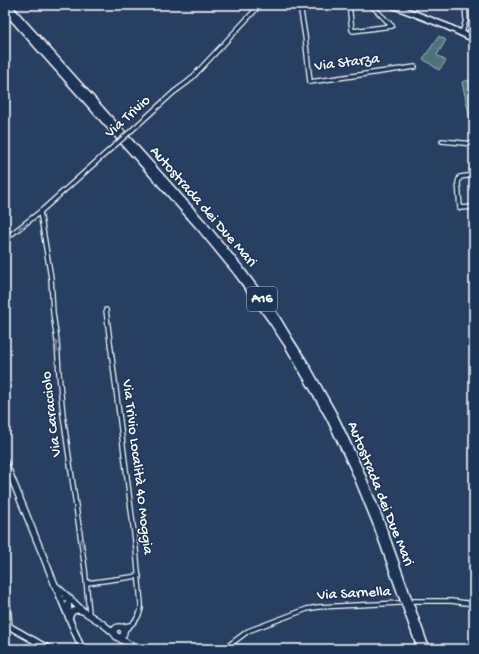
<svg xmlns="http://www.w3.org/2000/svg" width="479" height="654" font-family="'Gochi Hand',sans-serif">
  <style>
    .green { fill: #4e7578; stroke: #a6babc }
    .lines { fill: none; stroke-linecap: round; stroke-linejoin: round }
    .stream { stroke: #8ba4b5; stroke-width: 1 }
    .street-casing { stroke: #fff; stroke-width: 6 }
    .secondary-casing { stroke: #fff; stroke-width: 8 }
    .primary-casing { stroke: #fff; stroke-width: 8 }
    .highway-casing { stroke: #fff; stroke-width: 9 }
    .street { stroke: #1d3557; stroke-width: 3.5 }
    .secondary { stroke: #1d3557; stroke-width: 5 }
    .primary { stroke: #1d3557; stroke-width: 5.5 }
    .highway { stroke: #1d3557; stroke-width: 6 }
    .street-bridge-casing { stroke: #fff; stroke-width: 6; stroke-linecap: butt }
    .street-bridge { stroke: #1d3557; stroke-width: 3.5 }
    .oneway { fill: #6c7c92 }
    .labels { text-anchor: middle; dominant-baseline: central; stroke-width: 3; stroke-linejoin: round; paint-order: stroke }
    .shield { fill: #1d3557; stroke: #bbc2cd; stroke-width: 1 }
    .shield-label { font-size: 14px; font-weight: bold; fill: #fff }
    .street-label { font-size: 15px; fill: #fff; stroke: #1d3557 }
  </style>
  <rect width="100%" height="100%" fill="#283f62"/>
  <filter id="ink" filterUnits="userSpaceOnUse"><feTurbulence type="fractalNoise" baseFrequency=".025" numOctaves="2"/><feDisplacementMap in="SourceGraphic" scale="8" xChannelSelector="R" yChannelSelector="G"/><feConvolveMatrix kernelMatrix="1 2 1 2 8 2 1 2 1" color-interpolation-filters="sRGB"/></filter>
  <g filter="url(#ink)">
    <g class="green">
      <path d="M439 36 446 40 437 55 446 61 439 70 423 59Z"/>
      <path d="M474 79V132H473L462 82Z"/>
    </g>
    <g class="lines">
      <path class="stream" d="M472 649 474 647"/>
      <defs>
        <g id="street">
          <path d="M300 5 305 36 310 82 415 67"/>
          <path d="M349 5 352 30 353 31 392 26"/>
          <path d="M371 5 392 26"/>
          <path d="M462 33 466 20 465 5"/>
          <path d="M469 36 470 31 474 22"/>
          <path d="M132 130 174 92 189 81 260 5"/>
          <path d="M442 141 474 144"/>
          <path d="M474 175 460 177 458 182 460 208 474 207"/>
          <path d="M40 212 51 278 53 313 57 341 59 374 63 415 85 569 89 613"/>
          <path d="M5 239 40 212 114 146"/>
          <path d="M106 310 136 549 141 604C142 617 132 624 123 632"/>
          <path d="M5 569 10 627"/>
          <path d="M87 583 139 576"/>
          <path d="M414 601H451L474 604"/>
          <path d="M119 627 130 625"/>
          <path d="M224 649 248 631 307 609 318 607 399 603"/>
        </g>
        <g id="secondary">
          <path d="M392 5 446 26 474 39"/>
          <path d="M55 585 82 649"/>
          <path d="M65 598 68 597 69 614"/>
          <path d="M69 618C72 610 75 609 83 611"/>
          <path d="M5 624 49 649"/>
        </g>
        <g id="primary">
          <path d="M5 462 55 585 83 611 103 624 115 634"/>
          <circle cx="119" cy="632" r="5"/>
          <path d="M117 637 129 644 134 649"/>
        </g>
        <g id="highway">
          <path d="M7 5 203 224 240 269 275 316 290 341 306 366 334 416 359 469 381 523 426 649"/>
          <path d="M5 9 200 227 237 272 271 319 287 343 316 393 330 418 355 471 377 525 421 649"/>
        </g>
      </defs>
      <use href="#street" class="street-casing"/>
      <use href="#secondary" class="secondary-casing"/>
      <use href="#primary" class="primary-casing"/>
      <use href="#highway" class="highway-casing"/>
      <use href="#street" class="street"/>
      <use href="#secondary" class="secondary"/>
      <use href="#primary" class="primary"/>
      <use href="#highway" class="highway"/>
      <defs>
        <path id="street-bridge" d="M114 146 132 130"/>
      </defs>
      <use href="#street-bridge" class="street-bridge-casing"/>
      <use href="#street-bridge" class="street-bridge"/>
    </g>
    <defs><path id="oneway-solid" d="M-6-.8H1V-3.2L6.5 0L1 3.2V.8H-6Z"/></defs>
    <g class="oneway">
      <use href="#oneway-solid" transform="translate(23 226) rotate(144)"/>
      <use href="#oneway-solid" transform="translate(57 346) rotate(-94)"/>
      <use href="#oneway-solid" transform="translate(82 544) rotate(-98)"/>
    </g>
  </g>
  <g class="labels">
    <rect class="shield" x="247" y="287" width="30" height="24" rx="3"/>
    <g class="shield-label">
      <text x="262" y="299">A16</text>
    </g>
    <g class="street-label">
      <text transform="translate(347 63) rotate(-7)">Via Starza</text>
      <text transform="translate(128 117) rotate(-42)">Via Trivio</text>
      <text transform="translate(203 207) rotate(49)">Autostrada dei Due Mari</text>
      <text transform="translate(52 414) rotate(-97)">Via Caracciolo</text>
      <text transform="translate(137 467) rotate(83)">Via Trivio Località 40 Moggia</text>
      <text transform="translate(380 494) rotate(68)">Autostrada dei Due Mari</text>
      <text transform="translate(354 594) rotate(-3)">Via Sarnella</text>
    </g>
  </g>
  <rect width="479" height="654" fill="none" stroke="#1d3557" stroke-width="20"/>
  <rect x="10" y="10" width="459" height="634" fill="none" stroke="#fff" stroke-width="1.5" filter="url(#ink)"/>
</svg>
